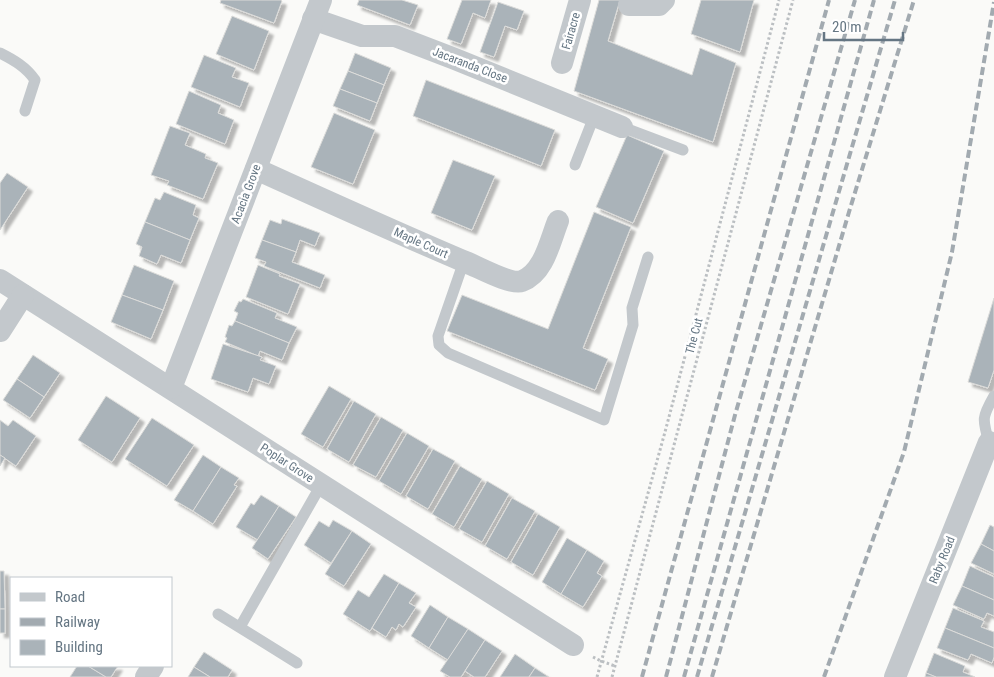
<svg xmlns="http://www.w3.org/2000/svg" width="994" height="677" font-family="'Roboto Condensed',sans-serif">
  <style>
    .building { fill: #aab3b9; stroke: #dcdcda; filter: url(#shadow) }
    .lines { fill: none; stroke-linecap: round; stroke-linejoin: round }
    .path { stroke: #bbbfc2; stroke-width: 3; stroke-dasharray: 2.5 2.5; stroke-linecap: butt }
    .service { stroke: #c3c8cc; stroke-width: 11 }
    .minor { stroke: #c3c8cc; stroke-width: 22 }
    .rail { stroke: #a2aab0; stroke-width: 4; stroke-dasharray: 8 4; stroke-linecap: butt }
    .labels { text-anchor: middle; dominant-baseline: central; stroke-width: 5; stroke-linejoin: round; paint-order: stroke }
    .street-label { font-size: 12px; fill: #657683; stroke: #fff }
  </style>
  <defs>
    <filter id="shadow"><feDropShadow dx="4.5" dy="4.5" stdDeviation="1" flood-color="#0004"/></filter>
  </defs>
  <rect width="100%" height="100%" fill="#fafaf8"/>
  <g class="building">
    <path d="M221 0H281L282 1 274 23 220 3Z"/>
    <path d="M359 0H402L418 5 410 25 357 5Z"/>
    <path d="M462 0H491L485 18 473 13 461 44 447 39Z"/>
    <path d="M599 0H620L608 41 692 75 700 48 736 63 713 142 574 91Z"/>
    <path d="M701 0H754L740 52 691 34Z"/>
    <path d="M498 2 524 11 517 30 505 26 494 57 480 52Z"/>
    <path d="M232 16 269 31 254 70 216 54Z"/>
    <path d="M355 53 391 68 384 85 348 71Z"/>
    <path d="M204 55 236 68 232 77 249 83 240 107 191 87Z"/>
    <path d="M348 71 384 85 377 103 340 89Z"/>
    <path d="M426 80 555 130 541 166 413 116Z"/>
    <path d="M340 89 377 103 370 121 333 106Z"/>
    <path d="M189 91 221 105 218 113 234 120 225 144 176 124Z"/>
    <path d="M334 113 375 130 353 184 311 167Z"/>
    <path d="M170 126 190 133 185 145 206 154 205 158 218 163 203 199 167 185 169 181 151 175Z"/>
    <path d="M627 135 664 151 633 223 596 207Z"/>
    <path d="M453 160 495 176 472 230 431 213Z"/>
    <path d="M7 173 28 187 0 230V183Z"/>
    <path d="M164 192 196 205 193 215 199 218 190 240 145 222 155 198 160 200Z"/>
    <path d="M594 212 631 227 583 348 608 359 595 390 447 331 462 295 548 329Z"/>
    <path d="M282 219 320 233 315 246 300 240 296 252 262 240 270 220 281 224Z"/>
    <path d="M145 222 190 240 181 263 161 255 157 264 139 256 142 247 136 244Z"/>
    <path d="M262 240 296 252 292 262 325 275 320 288 264 266 266 262 255 258Z"/>
    <path d="M134 265 174 281 163 310 122 295Z"/>
    <path d="M258 265 280 274 279 276 300 284 288 314 246 297Z"/>
    <path d="M122 295 163 310 151 339 111 322Z"/>
    <path d="M994 298V370L988 388 968 382Z"/>
    <path d="M243 299 277 313 275 318 297 327 289 343 235 321 238 313 234 311 239 301 241 302Z"/>
    <path d="M235 321 289 343 282 360 260 351 258 356 225 342 227 338 225 337 229 325 232 326Z"/>
    <path d="M223 344 262 357 260 360 276 366 269 384 253 378 248 392 211 379Z"/>
    <path d="M33 355 60 373 44 397 17 379Z"/>
    <path d="M17 379 44 397 30 418 3 400Z"/>
    <path d="M329 386 351 399 323 447 301 434Z"/>
    <path d="M106 396 140 418 112 462 78 440Z"/>
    <path d="M354 401 376 414 349 462 327 449Z"/>
    <path d="M381 417 403 430 376 477 353 465Z"/>
    <path d="M152 418 194 445 167 486 125 459Z"/>
    <path d="M0 420 8 426 13 420 36 436 16 466 0 455Z"/>
    <path d="M407 433 429 446 401 494 379 481Z"/>
    <path d="M433 449 455 461 428 509 406 496Z"/>
    <path d="M0 455 5 458 0 466Z"/>
    <path d="M203 455 221 467 193 511 174 500Z"/>
    <path d="M460 466 482 479 454 527 432 514Z"/>
    <path d="M221 467 239 478 234 485 237 486 213 524 193 511Z"/>
    <path d="M487 481 509 494 482 542 459 529Z"/>
    <path d="M261 495 279 506 258 540 236 527 251 503 254 505Z"/>
    <path d="M512 498 535 511 507 559 485 546Z"/>
    <path d="M279 506 296 517 268 559 252 548Z"/>
    <path d="M538 514 560 527 533 575 511 562Z"/>
    <path d="M333 520 352 531 331 563 304 545 319 521 329 527Z"/>
    <path d="M990 525 994 527V551L981 544Z"/>
    <path d="M352 531 371 544 344 586 325 574Z"/>
    <path d="M567 538 587 550 561 594 542 582Z"/>
    <path d="M981 544 994 551V574L971 563Z"/>
    <path d="M587 550 604 561 597 573 602 576 583 607 561 594Z"/>
    <path d="M970 566 994 577V600L962 586Z"/>
    <path d="M0 571H4L5 609H0Z"/>
    <path d="M384 574 399 583 370 631 343 614 358 590 369 597Z"/>
    <path d="M399 583 416 593 409 603 416 607 403 627 399 624 396 630 392 627 386 637 372 628Z"/>
    <path d="M962 586 994 600V616L987 613 984 619 953 605Z"/>
    <path d="M430 605 448 617 429 648 411 636Z"/>
    <path d="M953 608 984 621 981 627 994 632V648L945 628Z"/>
    <rect x="0" y="609" width="5" height="24"/>
    <path d="M448 617 468 629 448 660 429 648Z"/>
    <path d="M945 628 994 648V657L992 663 971 654 968 660 937 648Z"/>
    <path d="M468 629 485 640 461 677H450L440 671Z"/>
    <path d="M485 640 502 651 485 677H474L465 671Z"/>
    <path d="M204 652 232 670 228 677H210L194 667Z"/>
    <path d="M934 653 965 666 963 672 975 677H936L926 673Z"/>
    <path d="M515 654 535 668 529 677H500Z"/>
    <path d="M77 666H88L106 677H70Z"/>
    <path d="M88 666H118L111 677H106Z"/>
    <path d="M194 667 210 677H188Z"/>
    <path d="M535 668 549 677H529Z"/>
    <path d="M926 673 936 677H925Z"/>
  </g>
  <g class="lines">
    <g class="path">
      <path d="M593 657 601 661 615 666"/>
      <path d="M597 677 665 432 779 0"/>
      <path d="M612 677 793 0"/>
    </g>
    <g class="service">
      <path d="M0 53C14 60 26 67 35 80L25 111"/>
      <path d="M622 127 683 150"/>
      <path d="M575 165 595 114"/>
      <path d="M464 261 438 336 439 345 448 353 604 420 633 325 632 308 648 257"/>
      <path d="M989 442C982 419 982 417 994 396"/>
      <path d="M218 614 297 663"/>
      <path d="M240 627 321 485"/>
    </g>
    <g class="minor">
      <path d="M629 5H659L664 0"/>
      <path d="M313 19 362 36H395L455 59 622 127"/>
      <path d="M562 63 580 0"/>
      <path d="M256 169C327 201 397 233 468 263 480 268 511 285 522 281 544 273 550 241 558 221"/>
      <path d="M0 280 573 645"/>
      <path d="M0 331 23 295"/>
      <path d="M171 388 321 0"/>
      <path d="M146 677 153 666"/>
      <path d="M895 677 989 442 994 446"/>
    </g>
    <g class="rail">
      <path d="M642 677 829 0"/>
      <path d="M666 677 735 415 855 0"/>
      <path d="M684 677 874 0"/>
      <path d="M697 677 895 0"/>
      <path d="M712 677 849 212 914 0"/>
      <path d="M824 677 904 452 952 252 994 2"/>
    </g>
  </g>
  <g class="labels">
    <g class="street-label">
      <text transform="translate(571 31) rotate(-74)">Fairacre</text>
      <text transform="translate(470 65) rotate(21)">Jacaranda Close</text>
      <text transform="translate(246 194) rotate(-69)">Acacia Grove</text>
      <text transform="translate(421 243) rotate(24)">Maple Court</text>
      <text transform="translate(694 336) rotate(-75)">The Cut</text>
      <text transform="translate(287 463) rotate(33)">Poplar Grove</text>
      <text transform="translate(942 560) rotate(-68)">Raby Road</text>
    </g>
  </g>
  <rect x="10" y="577" width="162" height="90" fill="#ffffff" stroke="#c1c8cd"/>
  <rect x="20" y="593" width="25" height="8" fill="#c3c8cc" stroke="#c1c8cd"/>
  <text x="55" y="602" font-size="15" fill="#657683">Road</text>
  <rect x="20" y="618" width="25" height="8" fill="#a2aab0" stroke="#c1c8cd"/>
  <text x="55" y="627" font-size="15" fill="#657683">Railway</text>
  <rect x="20" y="640" width="25" height="15" fill="#aab3b9" stroke="#c1c8cd"/>
  <text x="55" y="652" font-size="15" fill="#657683">Building</text>
  <path d="M824 32v8h79v-8" fill="none" stroke="#657683" stroke-width="2.5"/>
  <text x="832" y="32" font-size="15" fill="#657683" stroke="#ffffff" stroke-width="4" paint-order="stroke">20 m</text>
</svg>
